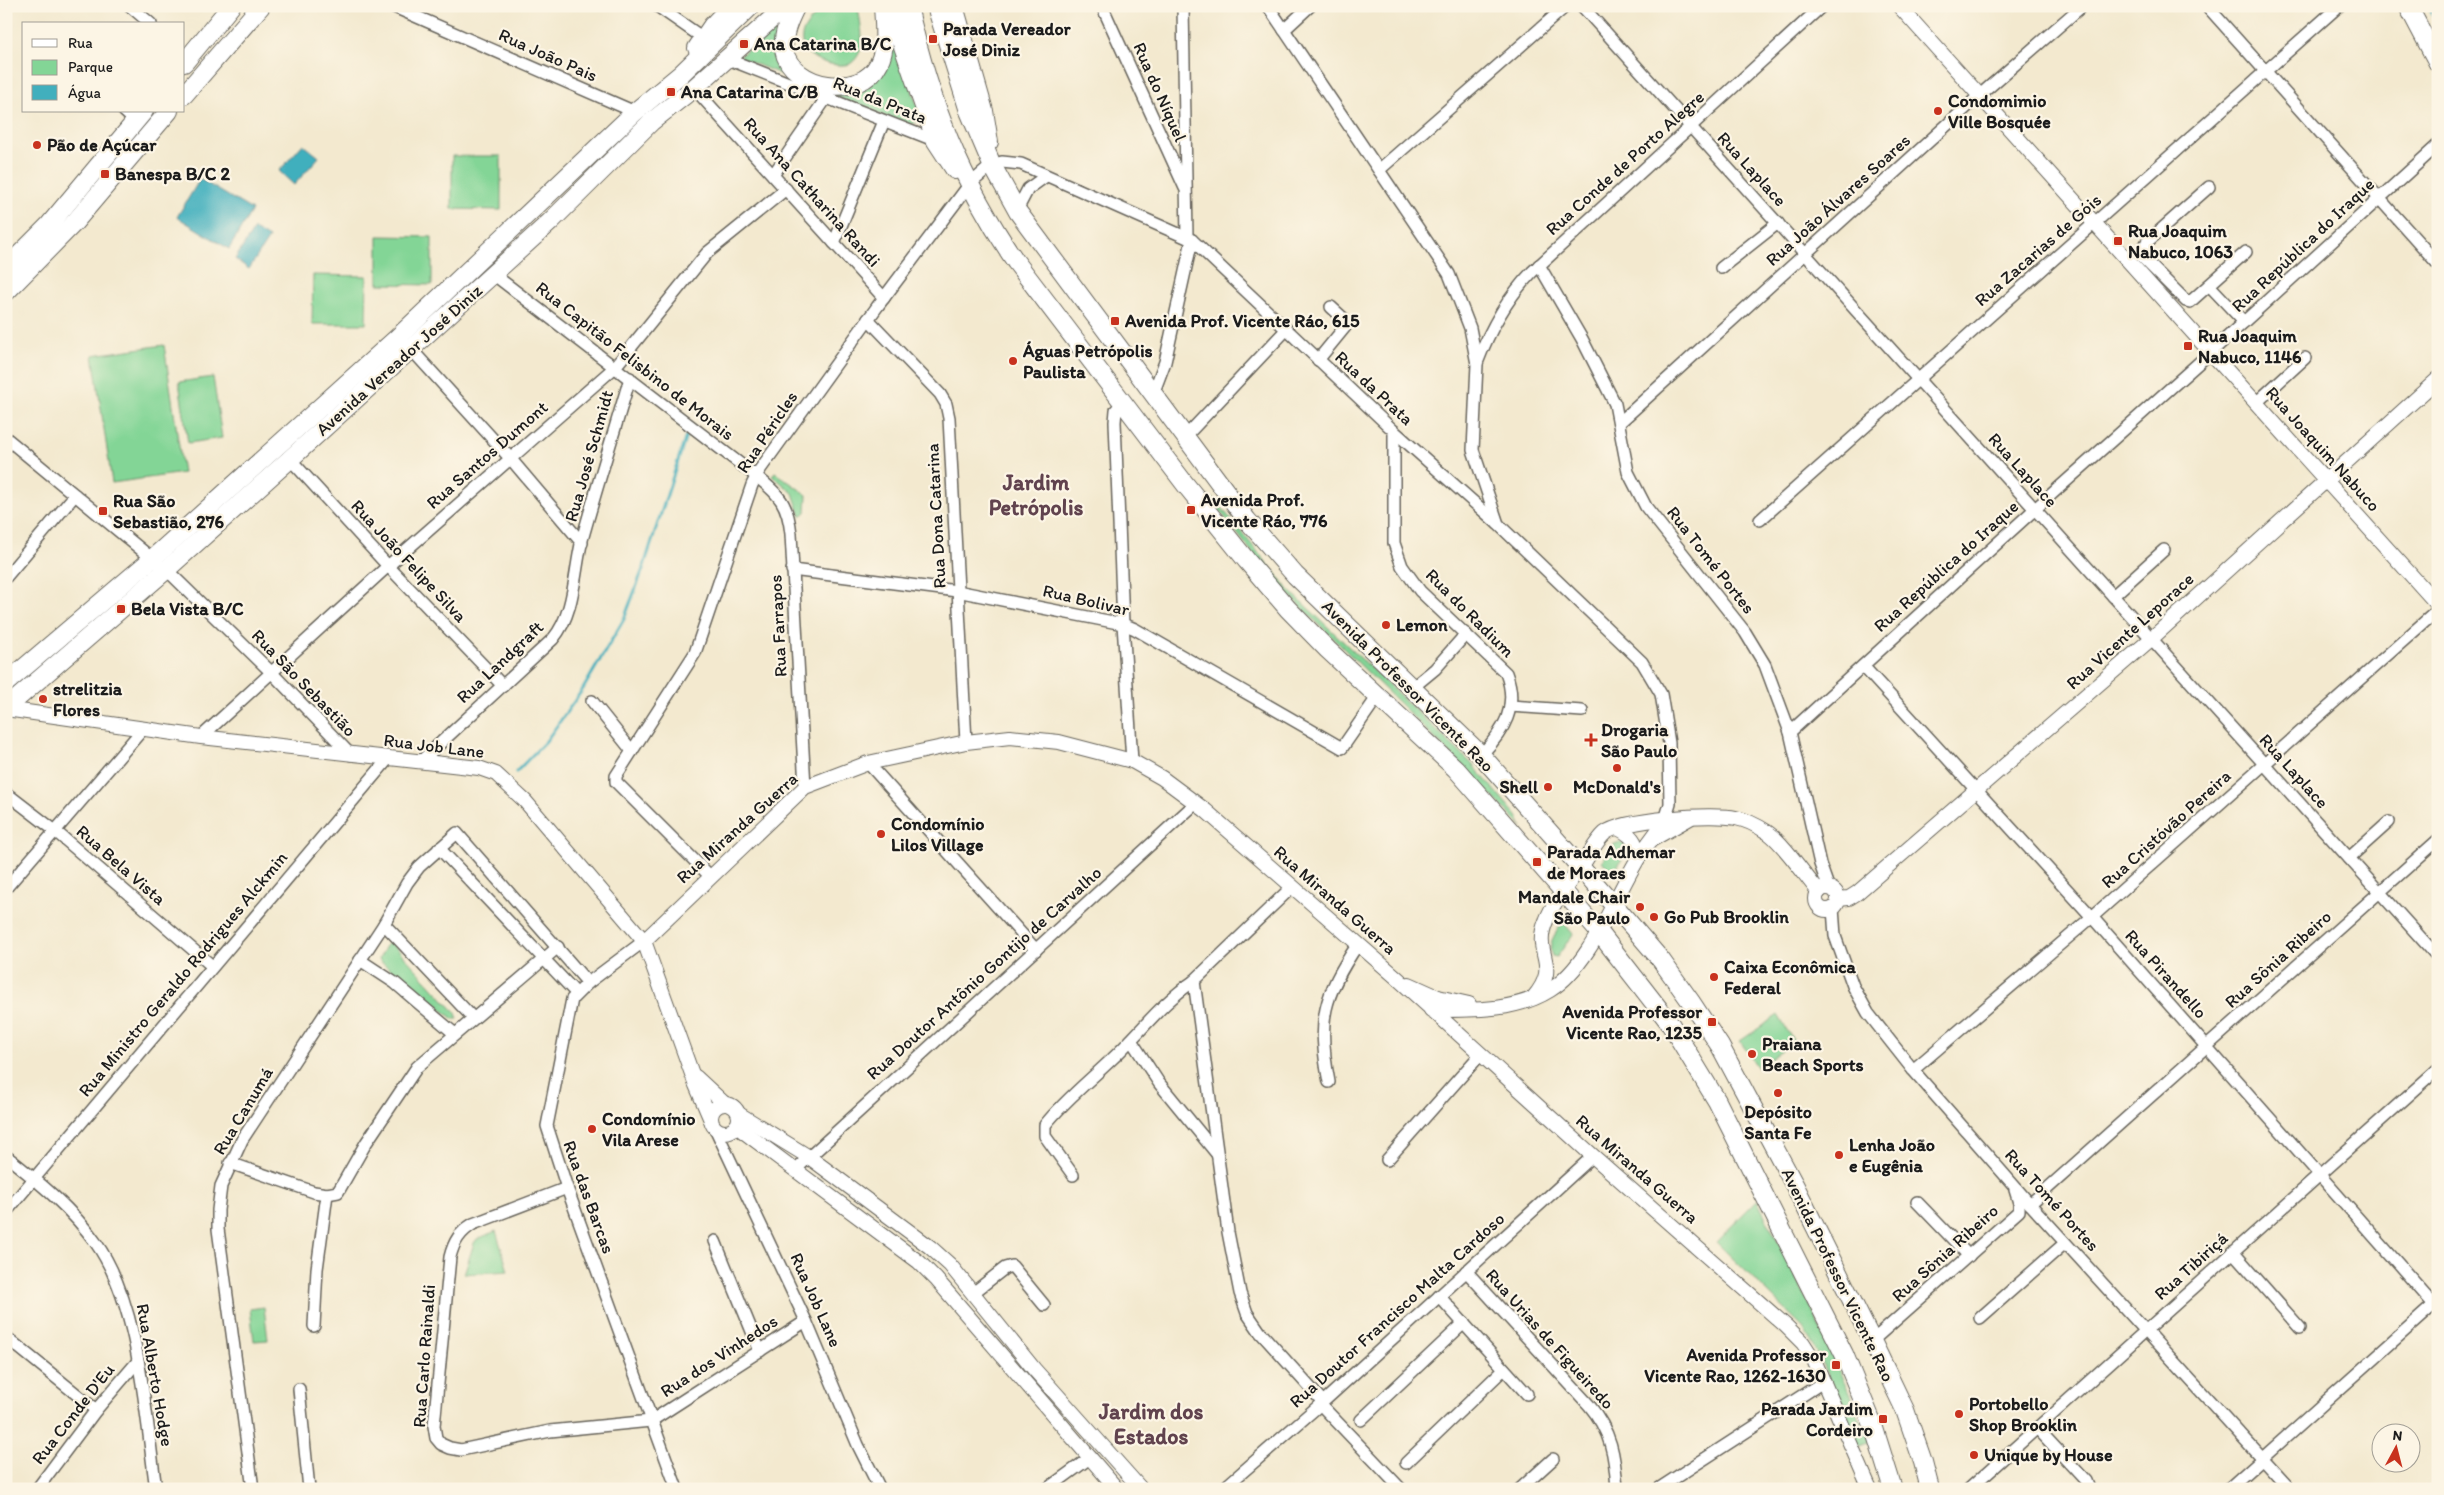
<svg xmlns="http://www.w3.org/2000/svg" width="2444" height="1495" font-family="Itim,sans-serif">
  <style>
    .green { fill: #83d596; stroke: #507859 }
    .water { fill: #41afbd; stroke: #2e666c }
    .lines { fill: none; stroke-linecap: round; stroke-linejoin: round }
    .stream { stroke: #41afbd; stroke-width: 3 }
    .river { stroke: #41afbd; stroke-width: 18 }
    .minor-casing { stroke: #67645b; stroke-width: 14 }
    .tertiary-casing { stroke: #67645b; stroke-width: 16 }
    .primary-casing { stroke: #67645b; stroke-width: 20 }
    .minor { stroke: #fff; stroke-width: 11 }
    .tertiary { stroke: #fff; stroke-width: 14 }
    .primary { stroke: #fff; stroke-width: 18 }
    .rail { stroke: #1c1c1c; stroke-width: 3; stroke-dasharray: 8 4; stroke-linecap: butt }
    .poi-dot { fill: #c8321e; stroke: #fcf5e5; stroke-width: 2 }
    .labels { text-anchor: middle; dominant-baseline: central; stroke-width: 4.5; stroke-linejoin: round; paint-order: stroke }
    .poi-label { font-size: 18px; font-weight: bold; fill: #1c1c1c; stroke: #fcf5e5; text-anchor: start }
    .street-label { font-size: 18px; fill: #1c1c1c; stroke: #fcf5e5 }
    .district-label { font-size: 22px; font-weight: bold; fill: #61434e; stroke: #fcf5e5 }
  </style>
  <rect width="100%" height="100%" fill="#fcf5e5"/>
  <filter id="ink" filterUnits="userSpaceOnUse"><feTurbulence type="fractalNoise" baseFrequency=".02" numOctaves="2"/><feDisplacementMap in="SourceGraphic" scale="10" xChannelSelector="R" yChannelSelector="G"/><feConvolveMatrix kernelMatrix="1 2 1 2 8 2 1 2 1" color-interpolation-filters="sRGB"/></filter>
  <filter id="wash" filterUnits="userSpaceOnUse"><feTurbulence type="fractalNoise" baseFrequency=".0096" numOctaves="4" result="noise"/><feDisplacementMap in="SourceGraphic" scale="20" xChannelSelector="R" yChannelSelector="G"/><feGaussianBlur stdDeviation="1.12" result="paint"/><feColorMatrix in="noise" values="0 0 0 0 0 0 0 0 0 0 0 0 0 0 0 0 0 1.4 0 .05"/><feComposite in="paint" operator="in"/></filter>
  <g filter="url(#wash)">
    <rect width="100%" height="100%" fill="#f3e9cf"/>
    <g class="green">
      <path d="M823 6H858C860 25 869 51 850 64 834 69 798 58 802 36 804 25 817 15 823 6Z"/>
      <path d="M778 25 780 62 846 94 867 87 884 67 891 29 921 116 919 121 908 126 741 58V55Z"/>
      <path d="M452 156H501V210L452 209Z"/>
      <path d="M378 236 432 237V285L378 284Z"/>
      <path d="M313 275 367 276 366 324H312Z"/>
      <path d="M164 345 183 473 112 483 93 355Z"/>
      <path d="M213 377 222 438 188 443 179 382Z"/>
      <path d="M775 472 807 495 806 512 801 517 793 493 772 475Z"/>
      <path d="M1208 496 1216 501 1289 590 1472 764 1517 816 1522 827 1467 770 1273 579Z"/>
      <path d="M1620 842 1626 846 1627 851 1613 874 1602 861 1614 844Z"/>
      <path d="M1563 922 1573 934 1557 957 1552 956C1547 943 1556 933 1563 922Z"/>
      <path d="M391 942 456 1013 458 1019H453L380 961 379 959 387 944Z"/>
      <path d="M1778 1015 1794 1042 1758 1068 1740 1041Z"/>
      <path d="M1757 1200 1816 1318 1870 1441 1857 1446 1818 1354 1802 1326 1716 1242Z"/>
      <path d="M496 1231 508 1271 464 1274 474 1243 477 1239Z"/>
      <path d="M264 1307 268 1340 254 1341 250 1309Z"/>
    </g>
    <g class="water">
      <path d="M303 144 319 157 294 185 279 171Z"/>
      <path d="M200 179 252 210 229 249 177 217Z"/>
      <path d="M254 229 269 238 249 269 235 259Z"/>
    </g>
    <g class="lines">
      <path class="stream" d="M516 772 546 741 583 689 624 619 643 569 686 436"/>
      <path class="river" d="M2436 6 2438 10"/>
    </g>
  </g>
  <g filter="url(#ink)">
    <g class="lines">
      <defs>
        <g id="minor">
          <path d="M130 6 151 24"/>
          <path d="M392 6 635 112"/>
          <path d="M657 6 703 38"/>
          <path d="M1102 6 1185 188"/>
          <path d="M1183 6 1187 237"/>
          <path d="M1268 6 1449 274 1470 328 1477 364 1473 450 1498 524 1642 662 1661 694 1669 743 1670 804 1665 820"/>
          <path d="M1582 6 2438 957"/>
          <path d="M2207 6 2438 264"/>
          <path d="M1284 30 1310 6"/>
          <path d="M728 59 936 141"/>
          <path d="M694 88 884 298"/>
          <path d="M124 111 136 122"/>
          <path d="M1379 170 1566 6"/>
          <path d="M773 175 827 97"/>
          <path d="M2209 187 2147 242 2142 252 2143 258 2186 301 2190 302 2246 252"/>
          <path d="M1017 210 1028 189 1046 176"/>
          <path d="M834 243 884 121"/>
          <path d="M1539 265 1582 339 1615 404 1628 472 1646 507 1745 632 1765 665 1790 732 1820 864 1829 889"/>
          <path d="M1721 268 1778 223"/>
          <path d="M493 274 756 476C780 495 788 504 791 534L805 787"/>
          <path d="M2209 285 2244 322"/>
          <path d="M868 319 940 394 946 404 949 418 966 742"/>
          <path d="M411 349 510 458 582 543"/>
          <path d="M1318 360 1345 327 1343 318 1331 307"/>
          <path d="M1477 363C1490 329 1507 298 1532 272L1822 6"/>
          <path d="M1153 394 1165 362 1192 240"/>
          <path d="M1124 402 1116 410 1115 422 1123 624 1132 761"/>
          <path d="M2256 403 2305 358"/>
          <path d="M1619 423 1980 95 2082 6"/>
          <path d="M1394 431V543L1402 566 1420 591 1506 673C1519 707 1504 731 1481 755"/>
          <path d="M1185 437 1286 330"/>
          <path d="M6 438 172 575 272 673 351 755"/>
          <path d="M290 459 388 566 503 686"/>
          <path d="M1760 520 2339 6"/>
          <path d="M792 570 957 591 1123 624 1135 629 1342 748 1378 696"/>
          <path d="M6 577 75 495"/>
          <path d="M2113 596 2164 550"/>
          <path d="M1863 666 2092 917 2438 1309"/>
          <path d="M1412 688 1435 669 1466 634"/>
          <path d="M592 701 632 751"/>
          <path d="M1510 706 1582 711"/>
          <path d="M1790 732 2035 509 2211 352 2438 145"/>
          <path d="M201 737 388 566 615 367 707 253 786 189"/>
          <path d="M421 761 553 639C575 613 574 572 582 540 597 486 614 432 630 378"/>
          <path d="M868 763 1036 950"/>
          <path d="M6 793 54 830 212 966"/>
          <path d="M439 848 576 993"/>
          <path d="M2349 858 2389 822"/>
          <path d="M710 876 616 782V776L695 653 752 485 759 471 877 307 969 185 992 165 1002 162 1021 164 1192 240 1394 431 1498 524"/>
          <path d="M6 888 143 729"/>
          <path d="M1833 908 1835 936 1853 986 1868 1013 1913 1070 2030 1204 2290 1489"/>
          <path d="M384 924 473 1018"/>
          <path d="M644 941 588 983 572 999 547 1126 567 1188 677 1489"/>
          <path d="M360 960 395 983 455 1034"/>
          <path d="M1194 981 1228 1232 1240 1293 1247 1313 1260 1332 1323 1402"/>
          <path d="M1131 1040 1159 1083 1217 1154"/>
          <path d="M1913 1070 2092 917 2438 610"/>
          <path d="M1329 1082C1317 1021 1323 996 1358 944"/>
          <path d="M715 1128 806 1321 858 1445 880 1489"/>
          <path d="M6 1156C39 1182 72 1209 96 1243 140 1305 145 1414 156 1489"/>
          <path d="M1387 1160 1480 1055"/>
          <path d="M230 1163 314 1192 327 1194 338 1192 366 1143 417 1067 558 947"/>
          <path d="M796 1169 1196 803"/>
          <path d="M1073 1175 1045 1136V1125C1064 1101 1089 1081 1111 1060 1140 1033 1160 1004 1194 981L1292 887"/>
          <path d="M567 1188 473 1224C460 1232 454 1241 450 1257L434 1426 436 1438 441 1444 450 1448 461 1450 550 1431 651 1421 806 1321"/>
          <path d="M1917 1202 1969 1256"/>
          <path d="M2030 1204 2438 840"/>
          <path d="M6 1212 388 759"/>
          <path d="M715 1241 760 1351"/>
          <path d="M2233 1252 2300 1328"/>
          <path d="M1466 1271 1589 1405C1611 1431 1615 1456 1617 1489"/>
          <path d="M973 1293 1005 1268 1012 1266 1044 1305"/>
          <path d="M1439 1296 1527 1394"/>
          <path d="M1980 1318 2065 1243"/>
          <path d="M314 1326 317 1269 327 1194"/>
          <path d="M6 1337 96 1410"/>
          <path d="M1872 1341 2019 1211V1203L2015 1190"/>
          <path d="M299 1389 309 1489"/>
          <path d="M1320 1404 1401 1489"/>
          <path d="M1361 1420 1464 1323"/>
          <path d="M2037 1428 2086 1481 2089 1489"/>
          <path d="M1406 1463 1504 1369"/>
          <path d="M37 1489 96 1410 138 1361"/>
          <path d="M253 1489 218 1229V1210L221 1186 242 1140 384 924 407 883 419 867 457 833 588 983"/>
          <path d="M1047 1489 1091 1457"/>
          <path d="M1223 1489 1323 1402 1593 1156"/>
          <path d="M1520 1489 1553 1459"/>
          <path d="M1658 1489 1823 1382"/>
          <path d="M1969 1489 2438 1069"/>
          <path d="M2228 1489 2438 1301"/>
        </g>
        <g id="tertiary">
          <path d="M1899 6 2438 605"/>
          <path d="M6 709 201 737 479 768 496 774 525 801 644 941 696 1085 711 1120"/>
          <path d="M1617 828C1631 834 1636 841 1639 856"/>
          <path d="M1653 839 1690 818"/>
          <circle cx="1827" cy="899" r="11"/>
          <path d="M1838 899 1849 898 1857 893 2151 639 2438 379"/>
          <path d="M644 941 805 787 868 763 966 742 1010 737 1059 742 1132 761 1162 778 1205 810 1396 977 1593 1156 1786 1326 1803 1343 1814 1360 1870 1489"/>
          <path d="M1409 984 1438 997 1469 1004"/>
          <path d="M1438 997 1431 1010C1471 1010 1515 1012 1550 990 1591 965 1614 897 1639 857 1647 844 1657 833 1665 820"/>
          <path d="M1533 998C1563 963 1531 956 1546 921 1554 900 1570 882 1583 864 1590 854 1596 841 1605 833 1623 819 1713 813 1736 818 1747 820 1758 826 1767 832 1782 841 1806 877 1819 892"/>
          <path d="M696 1077 725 1104"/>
          <circle cx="725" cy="1118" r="14"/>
          <path d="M739 1114 809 1157 930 1247 950 1265 1034 1369 1141 1489"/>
          <path d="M736 1126 919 1262 936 1279 1117 1489"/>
        </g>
        <g id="primary">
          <path d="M796 6C789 20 782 35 784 50 791 88 861 101 879 63 887 47 884 24 883 6"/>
          <path d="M889 6 936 141 955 170"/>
          <path d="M908 6C930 103 960 180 1016 262L1185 484 1247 561 1288 609 1328 650 1456 769 1599 932 1669 1022 1717 1101 1844 1354 1872 1422 1893 1489"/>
          <path d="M936 6 969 111 992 165 1018 212 1247 520 1295 575 1481 755 1613 904 1661 960 1691 1002 1720 1046 1795 1186 1872 1341 1905 1410 1923 1462 1930 1489"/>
          <path d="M954 6 984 111 989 142"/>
          <path d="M2408 6 2438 63"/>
          <path d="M697 48 712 26 731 6"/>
          <path d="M184 63 231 6"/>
          <path d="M184 95 261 6"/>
          <path d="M6 268 49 225 144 111"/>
          <path d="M6 292 74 223 169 111"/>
          <path d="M6 683 152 559 396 339 635 112 681 74 751 6"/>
          <path d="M6 708 166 570 290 459 550 222 651 122 694 88 786 6"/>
        </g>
      </defs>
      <use href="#minor" class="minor-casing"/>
      <use href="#tertiary" class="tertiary-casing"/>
      <use href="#primary" class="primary-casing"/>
      <use href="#minor" class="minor"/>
      <use href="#tertiary" class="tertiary"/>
      <use href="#primary" class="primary"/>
      <path class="rail" d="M2430 6 2438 22"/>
    </g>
  </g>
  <g class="poi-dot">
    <rect x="928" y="34" width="10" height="10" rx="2.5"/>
    <rect x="739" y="39" width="10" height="10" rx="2.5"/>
    <rect x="666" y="87" width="10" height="10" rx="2.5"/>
    <circle cx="1938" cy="111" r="5"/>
    <circle cx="37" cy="145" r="5"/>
    <rect x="100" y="169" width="10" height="10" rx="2.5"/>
    <rect x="2113" y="236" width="10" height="10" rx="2.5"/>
    <rect x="1110" y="316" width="10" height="10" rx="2.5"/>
    <rect x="2183" y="341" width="10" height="10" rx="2.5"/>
    <circle cx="1013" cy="361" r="5"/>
    <rect x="1186" y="505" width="10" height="10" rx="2.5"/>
    <rect x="98" y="506" width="10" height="10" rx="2.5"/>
    <rect x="116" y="604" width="10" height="10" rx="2.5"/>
    <circle cx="1386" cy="625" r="5"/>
    <circle cx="43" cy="699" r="5"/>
    <path d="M1588.5 732.5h5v5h5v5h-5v5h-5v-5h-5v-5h5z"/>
    <circle cx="1617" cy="768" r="5"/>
    <circle cx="1548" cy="787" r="5"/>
    <circle cx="881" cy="834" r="5"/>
    <rect x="1532" y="857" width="10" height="10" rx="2.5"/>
    <circle cx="1640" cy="907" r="5"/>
    <circle cx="1654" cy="917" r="5"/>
    <circle cx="1714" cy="977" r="5"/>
    <rect x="1707" y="1017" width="10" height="10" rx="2.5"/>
    <circle cx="1752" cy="1054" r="5"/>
    <circle cx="1778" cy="1093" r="5"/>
    <circle cx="592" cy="1129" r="5"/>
    <circle cx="1839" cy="1155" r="5"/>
    <rect x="1831" y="1360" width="10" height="10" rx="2.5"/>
    <circle cx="1959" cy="1414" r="5"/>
    <rect x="1878" y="1414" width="10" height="10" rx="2.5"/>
    <circle cx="1974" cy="1455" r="5"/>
  </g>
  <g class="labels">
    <g class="poi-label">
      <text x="943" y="29">Parada Vereador<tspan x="943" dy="21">José Diniz</tspan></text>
      <text x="754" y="44">Ana Catarina B/C</text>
      <text x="681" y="92">Ana Catarina C/B</text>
      <text x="1948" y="101">Condomimio<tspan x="1948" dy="21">Ville Bosquée</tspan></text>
      <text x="47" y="145">Pão de Açúcar</text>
      <text x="115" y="174">Banespa B/C 2</text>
      <text x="2128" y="231">Rua Joaquim<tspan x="2128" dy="21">Nabuco, 1063</tspan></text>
      <text x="1125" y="321">Avenida Prof. Vicente Ráo, 615</text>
      <text x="2198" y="336">Rua Joaquim<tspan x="2198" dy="21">Nabuco, 1146</tspan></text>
      <text x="1023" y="351">Águas Petrópolis<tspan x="1023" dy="21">Paulista</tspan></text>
      <text x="1201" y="500">Avenida Prof.<tspan x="1201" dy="21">Vicente Ráo, 776</tspan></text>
      <text x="113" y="501">Rua São<tspan x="113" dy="21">Sebastião, 276</tspan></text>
      <text x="131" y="609">Bela Vista B/C</text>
      <text x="1396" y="625">Lemon</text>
      <text x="53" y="689">strelitzia<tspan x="53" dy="21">Flores</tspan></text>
      <text x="1601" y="730">Drogaria<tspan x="1601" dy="21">São Paulo</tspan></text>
      <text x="1538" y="787" text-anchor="end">Shell</text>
      <text x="1617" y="787" text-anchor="middle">McDonald's</text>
      <text x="891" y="824">Condomínio<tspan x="891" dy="21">Lilos Village</tspan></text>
      <text x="1547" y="852">Parada Adhemar<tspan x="1547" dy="21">de Moraes</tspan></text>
      <text x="1630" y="897" text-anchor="end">Mandale Chair<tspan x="1630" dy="21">São Paulo</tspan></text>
      <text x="1664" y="917">Go Pub Brooklin</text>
      <text x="1724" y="967">Caixa Econômica<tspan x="1724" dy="21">Federal</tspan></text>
      <text x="1702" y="1012" text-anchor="end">Avenida Professor<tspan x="1702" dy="21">Vicente Rao, 1235</tspan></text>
      <text x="1762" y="1044">Praiana<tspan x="1762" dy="21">Beach Sports</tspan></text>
      <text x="1778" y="1112" text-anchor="middle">Depósito<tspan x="1778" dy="21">Santa Fe</tspan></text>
      <text x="602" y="1119">Condomínio<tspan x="602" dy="21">Vila Arese</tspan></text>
      <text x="1849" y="1145">Lenha João<tspan x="1849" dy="21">e Eugênia</tspan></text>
      <text x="1826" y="1355" text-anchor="end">Avenida Professor<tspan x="1826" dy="21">Vicente Rao, 1262-1630</tspan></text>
      <text x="1969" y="1404">Portobello<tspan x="1969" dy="21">Shop Brooklin</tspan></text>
      <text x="1873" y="1409" text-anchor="end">Parada Jardim<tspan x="1873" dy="21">Cordeiro</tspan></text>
      <text x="1984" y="1455">Unique by House</text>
    </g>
    <g class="street-label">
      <text transform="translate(548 55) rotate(24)">Rua João Pais</text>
      <text transform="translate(1160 92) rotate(66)">Rua do Níquel</text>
      <text transform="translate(880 100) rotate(22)">Rua da Prata</text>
      <text transform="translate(1625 163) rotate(-42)">Rua Conde de Porto Alegre</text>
      <text transform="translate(1752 169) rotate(48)">Rua Laplace</text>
      <text transform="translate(812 192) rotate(48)">Rua Ana Catharina Randi</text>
      <text transform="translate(1838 200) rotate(-42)">Rua João Álvares Soares</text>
      <text transform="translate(2303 245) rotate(-43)">Rua República do Iraque</text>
      <text transform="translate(2038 250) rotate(-41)">Rua Zacarias de Góis</text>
      <text transform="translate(399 360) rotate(-42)">Avenida Vereador José Diniz</text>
      <text transform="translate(635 361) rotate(38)">Rua Capitão Felisbino de Morais</text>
      <text transform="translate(1374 388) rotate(43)">Rua da Prata</text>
      <text transform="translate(767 432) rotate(-56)">Rua Péricles</text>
      <text transform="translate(2323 449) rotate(48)">Rua Joaquim Nabuco</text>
      <text transform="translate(487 455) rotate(-41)">Rua Santos Dumont</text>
      <text transform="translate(589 456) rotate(-74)">Rua José Schmidt</text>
      <text transform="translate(2023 470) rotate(48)">Rua Laplace</text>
      <text transform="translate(936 516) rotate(-93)">Rua Dona Catarina</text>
      <text transform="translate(1711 560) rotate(52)">Rua Tomé Portes</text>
      <text transform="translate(409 561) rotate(47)">Rua João Felipe Silva</text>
      <text transform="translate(1946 566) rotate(-42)">Rua República do Iraque</text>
      <text transform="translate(1086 600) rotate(13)">Rua Bolivar</text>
      <text transform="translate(1470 613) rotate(45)">Rua do Radium</text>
      <text transform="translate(778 626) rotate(-93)">Rua Farrapos</text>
      <text transform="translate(2130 631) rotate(-42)">Rua Vicente Leporace</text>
      <text transform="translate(500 662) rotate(-43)">Rua Landgraft</text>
      <text transform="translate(304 683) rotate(46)">Rua São Sebastião</text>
      <text transform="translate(1408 686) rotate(45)">Avenida Professor Vicente Rao</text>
      <text transform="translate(434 746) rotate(7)">Rua Job Lane</text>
      <text transform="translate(2294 771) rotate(48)">Rua Laplace</text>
      <text transform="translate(737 828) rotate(-42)">Rua Miranda Guerra</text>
      <text transform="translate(2166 829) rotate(-42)">Rua Cristóvão Pereira</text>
      <text transform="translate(121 865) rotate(41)">Rua Bela Vista</text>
      <text transform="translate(1335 900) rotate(41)">Rua Miranda Guerra</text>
      <text transform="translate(2278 959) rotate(-42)">Rua Sônia Ribeiro</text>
      <text transform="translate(984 973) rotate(-42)">Rua Doutor Antônio Gontijo de Carvalho</text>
      <text transform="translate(183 974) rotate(-50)">Rua Ministro Geraldo Rodrigues Alckmin</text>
      <text transform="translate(2166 974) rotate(48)">Rua Pirandello</text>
      <text transform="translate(243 1111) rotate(-59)">Rua Canumá</text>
      <text transform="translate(1637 1169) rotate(41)">Rua Miranda Guerra</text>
      <text transform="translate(589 1197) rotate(70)">Rua das Barcas</text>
      <text transform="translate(2052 1200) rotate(48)">Rua Tomé Portes</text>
      <text transform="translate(1945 1253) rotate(-42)">Rua Sônia Ribeiro</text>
      <text transform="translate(2191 1266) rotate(-42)">Rua Tibiriçá</text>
      <text transform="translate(1838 1275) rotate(64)">Avenida Professor Vicente Rao</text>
      <text transform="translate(816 1300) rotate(66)">Rua Job Lane</text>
      <text transform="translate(1397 1310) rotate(-42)">Rua Doutor Francisco Malta Cardoso</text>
      <text transform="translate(1550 1339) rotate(48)">Rua Urias de Figueiredo</text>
      <text transform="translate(424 1356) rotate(-86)">Rua Carlo Rainaldi</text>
      <text transform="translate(719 1356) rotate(-33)">Rua dos Vinhedos</text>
      <text transform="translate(155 1375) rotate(80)">Rua Alberto Hodge</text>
      <text transform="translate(73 1414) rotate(-52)">Rua Conde D'Eu</text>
    </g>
    <g class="district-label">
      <text x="1036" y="482">Jardim<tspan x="1036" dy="25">Petrópolis</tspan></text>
      <text x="1151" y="1411">Jardim dos<tspan x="1151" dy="25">Estados</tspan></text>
    </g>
  </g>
  <rect width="2444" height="1495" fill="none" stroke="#fcf5e5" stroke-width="25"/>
  <rect x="22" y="22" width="162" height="90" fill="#fcf5e5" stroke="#a29e95"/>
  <rect x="32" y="39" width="25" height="8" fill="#ffffff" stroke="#a29e95"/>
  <text x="68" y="48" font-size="15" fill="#1c1c1c">Rua</text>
  <rect x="32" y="60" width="25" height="15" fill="#83d596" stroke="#a29e95"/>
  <text x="68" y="72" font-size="15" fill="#1c1c1c">Parque</text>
  <rect x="32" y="85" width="25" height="15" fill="#41afbd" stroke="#a29e95"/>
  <text x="68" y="98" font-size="15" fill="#1c1c1c">Água</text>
  <g transform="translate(2396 1448) rotate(7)"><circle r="24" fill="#fcf5e5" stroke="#a29e95"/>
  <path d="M0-4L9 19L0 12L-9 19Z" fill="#c8321e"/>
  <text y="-8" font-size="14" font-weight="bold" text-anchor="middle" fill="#1c1c1c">N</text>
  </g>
</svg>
